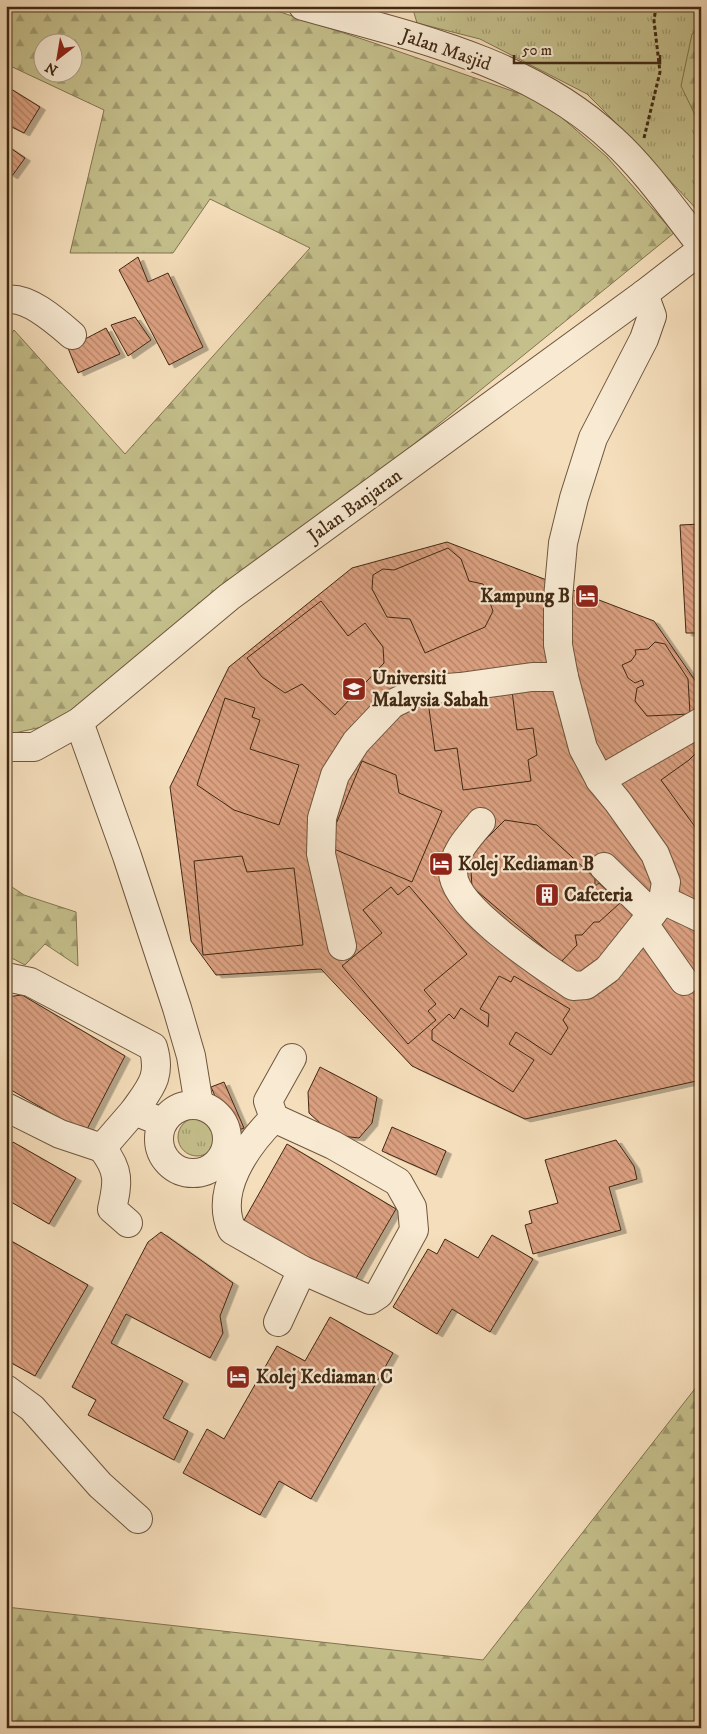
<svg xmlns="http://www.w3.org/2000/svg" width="707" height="1734" font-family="'IM FELL DW Pica',serif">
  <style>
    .grass { fill: url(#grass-tufts); stroke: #82744f }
    .forest { fill: url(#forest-firs); stroke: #82744f; fill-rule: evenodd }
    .building { fill: url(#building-back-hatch); stroke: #412813; filter: url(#shadow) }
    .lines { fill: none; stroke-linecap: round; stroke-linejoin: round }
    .minor-casing { stroke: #6e563d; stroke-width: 30 }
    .path { stroke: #412813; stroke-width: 3; stroke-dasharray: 4 2.5; stroke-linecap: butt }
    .minor { stroke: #f8ead3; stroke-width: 28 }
    .labels { text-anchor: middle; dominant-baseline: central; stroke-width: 4.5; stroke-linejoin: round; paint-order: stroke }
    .street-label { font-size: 19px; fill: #412813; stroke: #f8ead3 }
    .poi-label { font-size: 19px; font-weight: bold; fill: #412813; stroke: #f8ead3; text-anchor: start }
  </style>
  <defs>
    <pattern id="grass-tufts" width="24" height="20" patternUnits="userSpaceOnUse" patternTransform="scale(1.25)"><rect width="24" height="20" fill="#c4bf8b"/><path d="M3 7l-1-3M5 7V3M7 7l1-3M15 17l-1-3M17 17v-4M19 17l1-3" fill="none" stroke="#a19b70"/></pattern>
    <pattern id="forest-firs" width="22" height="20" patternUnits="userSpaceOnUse" patternTransform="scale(1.25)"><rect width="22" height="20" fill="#c4bf8b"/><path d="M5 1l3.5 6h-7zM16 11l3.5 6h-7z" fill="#a19b70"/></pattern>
    <pattern id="building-back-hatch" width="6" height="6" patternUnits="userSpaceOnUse" patternTransform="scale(1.25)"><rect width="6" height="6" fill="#dba080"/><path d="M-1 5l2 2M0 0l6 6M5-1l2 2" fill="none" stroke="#b38268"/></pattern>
    <filter id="shadow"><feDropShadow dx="5.5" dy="3" stdDeviation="0" flood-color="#0004"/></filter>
  </defs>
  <rect width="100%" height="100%" fill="#f5debb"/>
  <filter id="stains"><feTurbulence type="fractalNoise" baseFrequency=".004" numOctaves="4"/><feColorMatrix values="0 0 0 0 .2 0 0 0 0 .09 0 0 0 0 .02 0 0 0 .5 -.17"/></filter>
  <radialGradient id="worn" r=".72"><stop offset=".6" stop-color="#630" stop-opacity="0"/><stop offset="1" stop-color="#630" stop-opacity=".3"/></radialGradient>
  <g class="grass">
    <path d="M412 6H701V214L624 131 587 94 480 39 417 23Z"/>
    <circle cx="197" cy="1137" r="19"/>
  </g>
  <g class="forest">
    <path d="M6 6H262L377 44 544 102 607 157 674 233 74 720 10 734H6V343L14 330 125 454 310 248 210 199 173 253H70L104 110 6 64ZM42 42H72V72H42Z"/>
    <path d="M701 25V115L696 117 681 86 692 34Z"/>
    <path d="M6 883 24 895 76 912 78 966 45 944 25 965 6 955Z"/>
    <path d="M701 1381V1728H6V1607L483 1660Z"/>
  </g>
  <g class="building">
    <path d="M6 86 40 107 24 133 6 124Z"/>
    <path d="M6 145 25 158 12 176 6 172Z"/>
    <path d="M138 257 148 282 168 273 203 347 169 365 119 270Z"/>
    <path d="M135 317 151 340 128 356 111 325Z"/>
    <path d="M106 328 120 354 78 373 68 348Z"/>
    <path d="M701 524V633H686L680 525Z"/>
    <path d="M447 542 654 621 701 689V1080L525 1119 412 1066 321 969 216 975 191 941 170 787 229 667 352 568Z"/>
    <path d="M448 548 461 559 469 581 483 584 493 611 485 627 425 653 410 619 387 617 372 589 373 575 383 569 394 570Z"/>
    <path d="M321 601 348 636 365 623 383 647 384 663 335 715 302 684 285 693 262 677 247 658Z"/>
    <path d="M655 642 665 644 688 679 690 714 647 716 635 701 637 688 644 685 642 680 635 683 628 678 622 665 631 661 636 654 635 650 648 649Z"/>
    <path d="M512 691 517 730 533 728 537 755 528 760 531 781 463 790 457 748 435 751 428 702Z"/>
    <path d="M225 698 255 708 252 717 260 720 250 749 299 765 279 825 234 810 197 785Z"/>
    <path d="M701 748V835L661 780 689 760Z"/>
    <path d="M362 761 396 775 399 793 442 811 412 882 327 846Z"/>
    <path d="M505 820 537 825 595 878V886L599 883 620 903 599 922H594L582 935H575L577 945 561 962 472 887 470 855Z"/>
    <path d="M242 856 247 872 294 868 303 945 203 955 194 861Z"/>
    <path d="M409 886 467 954 424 990 436 1004 428 1011 436 1020 408 1044 342 966 382 933 363 910 391 887 398 895Z"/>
    <path d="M499 976 511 982 514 976 570 1009 563 1020 568 1028 551 1055 516 1032 509 1044 534 1060 513 1092 432 1040V1030L449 1014 454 1019 461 1008 488 1027 489 1014 480 1009Z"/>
    <path d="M22 995 125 1056 85 1133 6 1087V997Z"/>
    <path d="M320 1067 377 1097 372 1123 359 1138 333 1135 309 1113 308 1092Z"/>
    <path d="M224 1082 244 1128 231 1133 211 1087Z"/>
    <path d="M392 1127 446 1151 436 1175 382 1151Z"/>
    <path d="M616 1140 634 1166 637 1179 609 1187 621 1230 533 1254 525 1225 532 1223 529 1211 558 1203 545 1160Z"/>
    <path d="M13 1142 76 1178 49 1224 6 1199V1154Z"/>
    <path d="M287 1144 396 1209 352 1285 243 1222Z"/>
    <path d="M161 1232 233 1283 220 1316 223 1333 210 1358 126 1314 111 1343 183 1381 163 1418 188 1431 174 1460 88 1415 96 1400 72 1387 148 1242Z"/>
    <path d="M492 1235 533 1259 490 1332 452 1309 437 1334 393 1307 428 1249 437 1254 445 1239 478 1258Z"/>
    <path d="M6 1238 88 1285 35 1376 6 1360Z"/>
    <path d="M330 1317 393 1353 311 1499 279 1481 260 1515 183 1473 207 1429 224 1439 277 1346 305 1361Z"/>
  </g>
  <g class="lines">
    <defs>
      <g id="minor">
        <path d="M303 6C411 36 529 61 613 140 646 170 673 210 701 245"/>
        <path d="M6 300C27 295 57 322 72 335"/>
        <path d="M79 722 127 856 177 1008 191 1056 199 1105"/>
        <path d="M6 747H34L79 722 229 597 644 294 701 250"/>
        <path d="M600 780 701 722"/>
        <path d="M481 822C470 836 454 851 453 871 451 907 544 966 573 986L586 985 608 969 663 900 666 882 655 854 618 802 600 780 583 748 564 677 558 645V598L563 543 574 498 593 438 644 339 652 316 644 294"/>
        <path d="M604 867 652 914"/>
        <path d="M663 900 701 918"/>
        <path d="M644 924 684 981"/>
        <path d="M342 946 321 854 322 818 335 775 356 742 392 704 421 690 460 687 532 677H564"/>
        <path d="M6 977 30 982 153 1047C162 1077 150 1088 134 1111"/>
        <circle cx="193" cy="1139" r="34"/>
        <path d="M6 1107 60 1134 102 1148 134 1111 152 1118"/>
        <path d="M274 1118 333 1145 398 1182 412 1207 414 1230 379 1294 370 1300 302 1270 232 1230C214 1191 246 1146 274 1118Z"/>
        <path d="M274 1118 268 1101 292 1058"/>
        <path d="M102 1148C120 1171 118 1182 112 1209L128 1223"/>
        <path d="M278 1322 302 1270"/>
        <path d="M6 1389 32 1408 100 1485 138 1519"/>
      </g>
    </defs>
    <use href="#minor" class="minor-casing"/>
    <path class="path" d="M644 138 660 72 654 21 656 6"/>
    <use href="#minor" class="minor"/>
  </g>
  <defs>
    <symbol id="hotel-square" viewBox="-11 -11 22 22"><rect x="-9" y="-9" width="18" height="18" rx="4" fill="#8f2418" stroke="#f8ead3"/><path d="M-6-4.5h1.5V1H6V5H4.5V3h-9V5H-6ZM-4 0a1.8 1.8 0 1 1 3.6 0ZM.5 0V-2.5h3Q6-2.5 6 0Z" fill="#fff"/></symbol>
    <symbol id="university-square" viewBox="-11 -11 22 22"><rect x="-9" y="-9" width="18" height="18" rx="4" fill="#8f2418" stroke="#f8ead3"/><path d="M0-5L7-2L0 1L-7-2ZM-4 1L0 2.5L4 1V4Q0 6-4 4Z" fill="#fff"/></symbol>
    <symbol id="building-square" viewBox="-11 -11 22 22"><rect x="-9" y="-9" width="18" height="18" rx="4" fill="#8f2418" stroke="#f8ead3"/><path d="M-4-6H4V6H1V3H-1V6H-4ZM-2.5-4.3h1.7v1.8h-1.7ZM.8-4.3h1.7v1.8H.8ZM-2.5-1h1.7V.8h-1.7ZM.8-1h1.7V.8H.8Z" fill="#fff"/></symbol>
  </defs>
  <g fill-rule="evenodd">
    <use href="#hotel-square" x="573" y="582" width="28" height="28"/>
    <use href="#university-square" x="340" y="675" width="28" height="28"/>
    <use href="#hotel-square" x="427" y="850" width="28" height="28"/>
    <use href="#building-square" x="533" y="881" width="28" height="28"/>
    <use href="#hotel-square" x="224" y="1363" width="28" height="28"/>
  </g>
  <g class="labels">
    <g class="street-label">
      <text transform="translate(446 50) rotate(19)">Jalan Masjid</text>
      <text transform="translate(355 506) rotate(-36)">Jalan Banjaran</text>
    </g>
    <g class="poi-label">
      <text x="570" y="596" text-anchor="end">Kampung B</text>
      <text x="372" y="678">Universiti<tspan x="372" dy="22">Malaysia Sabah</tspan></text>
      <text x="458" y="864">Kolej Kediaman B</text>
      <text x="564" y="895">Cafeteria</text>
      <text x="256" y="1377">Kolej Kediaman C</text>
    </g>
  </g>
  <rect width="707" height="1734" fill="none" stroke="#f5debb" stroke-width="25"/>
  <rect x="8" y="8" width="692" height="1719" fill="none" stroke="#412813" stroke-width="2.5"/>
  <rect x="12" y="12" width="682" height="1709" fill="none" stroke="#412813"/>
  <g transform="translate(58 58) rotate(211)"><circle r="24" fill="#f8ead3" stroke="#af9c86"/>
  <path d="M0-4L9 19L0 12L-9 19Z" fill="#8f2418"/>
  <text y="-8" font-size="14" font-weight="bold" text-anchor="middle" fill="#412813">N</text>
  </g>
  <path d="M514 55v8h146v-8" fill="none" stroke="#412813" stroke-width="2.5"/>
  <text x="522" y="55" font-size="15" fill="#412813" stroke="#f8ead3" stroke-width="4" paint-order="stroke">50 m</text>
  <rect width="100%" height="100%" filter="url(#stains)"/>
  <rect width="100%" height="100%" fill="url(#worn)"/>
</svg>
